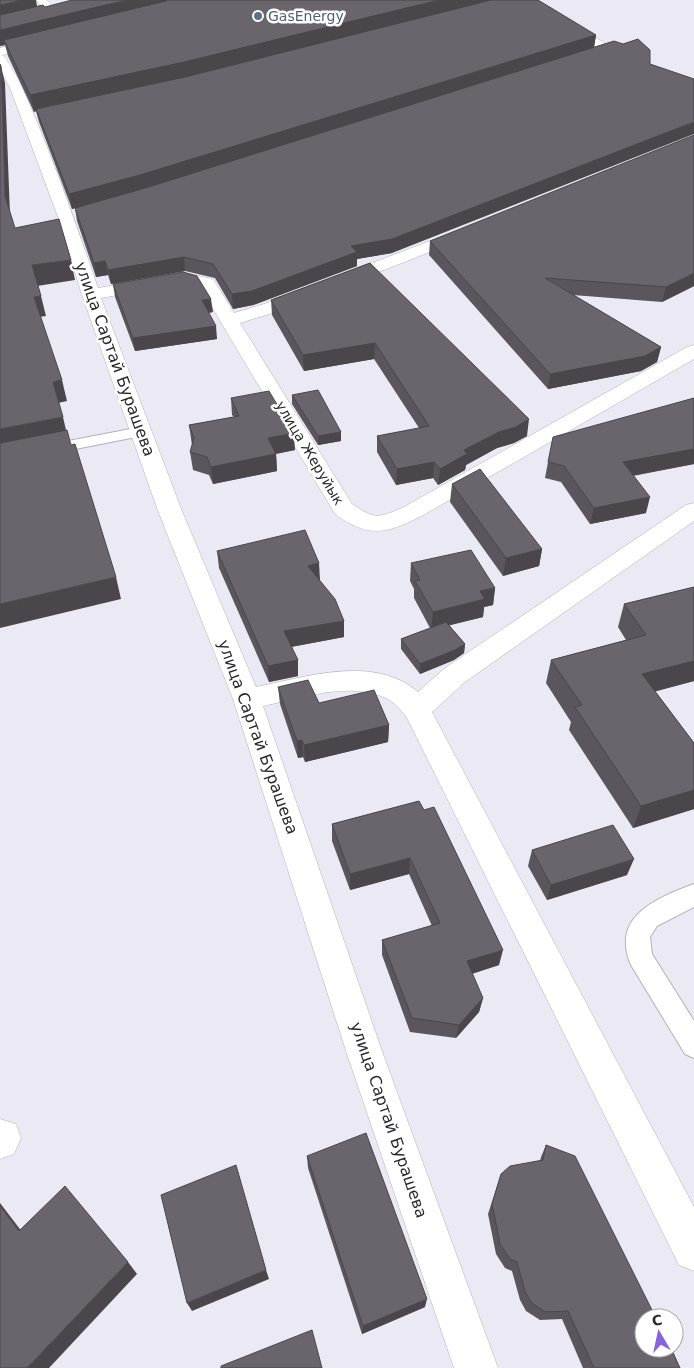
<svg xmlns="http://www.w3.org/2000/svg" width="694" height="1368" font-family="'DejaVu Sans',sans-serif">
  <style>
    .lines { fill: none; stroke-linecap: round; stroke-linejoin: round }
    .service-casing { stroke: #b2b1bb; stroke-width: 2 }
    .minor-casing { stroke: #b2b1bb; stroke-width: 1 }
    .secondary-casing { stroke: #b2b1bb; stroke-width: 1 }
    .service { fill: #fff; fill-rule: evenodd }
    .minor { fill: #fff; fill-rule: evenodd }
    .secondary { fill: #fff; fill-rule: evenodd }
    .wall { fill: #5b565d }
    .shaded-wall { fill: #4a464c }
    .building { fill: #6a646c; stroke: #4a464c }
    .service-dot { fill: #5c6f8a; stroke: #fff; stroke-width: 2 }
    .labels { text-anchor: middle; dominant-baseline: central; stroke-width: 5; stroke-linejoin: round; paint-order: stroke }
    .far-service-label { font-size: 14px; fill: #4e5e75; stroke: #fff; text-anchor: start }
    .far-street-label { font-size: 14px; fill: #29292d; stroke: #fff }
    .street-label { font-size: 16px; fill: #29292d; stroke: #fff }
  </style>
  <rect width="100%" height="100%" fill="#eae9f4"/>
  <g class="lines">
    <defs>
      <g id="service">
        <path d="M141 427 149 432 146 435 0 464V454Z"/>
        <path d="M694 884V907L657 926 650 937 652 954 694 1021V1058L685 1054 631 965C610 917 656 898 694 884Z"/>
      </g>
      <g id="minor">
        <path d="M36 0H47L55 8 50 17 0 29V23L42 13 44 9Z"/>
        <path d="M563 17 567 18 613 49 581 62H573V56L598 48 559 22 558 20Z"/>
        <path d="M0 54C20 59 88 258 98 288L185 273 213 279 234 313 264 304 459 230H471L473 233 471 236 276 312 240 323 352 504C375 520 379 518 404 507L687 347 694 345V359L420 517C385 534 368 538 335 514L200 287 185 283 101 298 182 511 256 687C306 677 374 654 418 692L445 668 686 505 694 503V521L465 682 432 712 694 1207V1271L679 1265 406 716C400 709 394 702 386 698 349 681 301 698 263 706L383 1054 498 1368H454L347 1054 233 699 158 511 82 295 58 217 10 88 0 69Z"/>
        <path d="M0 1119 16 1124 21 1138 14 1154 0 1159Z"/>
      </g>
      <path id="secondary" d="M43 37 49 40 47 42 0 56V48Z"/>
    </defs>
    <use href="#service" class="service-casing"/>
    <use href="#minor" class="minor-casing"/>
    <use href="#secondary" class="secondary-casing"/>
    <use href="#service" class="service"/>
    <use href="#minor" class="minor"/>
    <use href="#secondary" class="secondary"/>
  </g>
  <g class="wall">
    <path d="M167 1 596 35 594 47 392 253 357 259V266L253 305 233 309 215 278 185 271 111 284 108 275 96 277 77 221 75 208 72 209 39 122 36 111 34 112 8 56 5 45 0 46 37 6 45 7Z"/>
    <path d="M430 241 694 286 662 302 573 295 661 347 657 362 641 371 548 389 429 255Z"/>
    <path d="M370 263 527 436 514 443 497 448 466 465 465 470 438 485 433 478 396 485 377 452V436L419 428 374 359 304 371 272 315 271 300Z"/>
    <path d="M113 284 213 312 209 313 217 339 135 351 115 297Z"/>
    <path d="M292 395 341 432V441L318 445 292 404Z"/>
    <path d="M231 398 295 450 276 454 277 471 213 484 209 475 193 470 190 452 192 445 189 425 234 417 232 415Z"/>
    <path d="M694 398V464L633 476 646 513 590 524 561 482 545 478 548 462Z"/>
    <path d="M452 484 542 549 539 566 503 576 450 502Z"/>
    <path d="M217 551 319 563V580L344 637 291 647 298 660V676L269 682 219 568Z"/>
    <path d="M411 563 495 588 493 605 484 607 483 617 449 625 465 644 464 653 454 660 420 674 401 649V639L430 628 414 598V589L410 581Z"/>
    <path d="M694 587V681L655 691 694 743V809L633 828 569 730 571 722 546 683 551 660 626 640 618 627 624 604Z"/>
    <path d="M278 687 319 703 389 725 388 742 305 762 303 757 298 758 280 704Z"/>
    <path d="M419 801 499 965 472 974 483 998 479 1012 456 1038 410 1032 382 955V940L432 926 409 874 350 890 332 841V824Z"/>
    <path d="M532 850 627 875 547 900 528 866Z"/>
    <path d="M546 1145 680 1368H583L562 1319 540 1320 526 1311 520 1300 512 1271 505 1268 496 1254 488 1214 501 1174 540 1161 541 1157Z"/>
    <path d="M307 1156 425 1307 362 1334 308 1168Z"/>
  </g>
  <g class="shaded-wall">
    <path d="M23 0H36L38 12 0 21V5Z"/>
    <path d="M127 0H167L168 6 4 40 5 45 0 46V30Z"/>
    <path d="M439 0H497L186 78 36 109V111L34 112 30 95Z"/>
    <path d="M596 35 594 47 142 190 72 209 69 194Z"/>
    <path d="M1 66 5 83 10 215 5 196Z"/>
    <path d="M694 122V134L392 253 357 259V266L253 305 233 309 232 294 351 246Z"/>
    <path d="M184 257 185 271 111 284 108 270Z"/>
    <path d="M71 260 75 280 37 286 32 265Z"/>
    <path d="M105 261 108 275 96 277 94 263Z"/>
    <path d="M694 273V286L662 302 666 287Z"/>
    <path d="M41 296 46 316 39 317 34 297Z"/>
    <path d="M211 299 213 312 204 313 202 300Z"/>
    <path d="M216 326 217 339 135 351 133 338Z"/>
    <path d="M375 343 374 359 304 371 303 355Z"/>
    <path d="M661 347 657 362 641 371 548 389 550 374Z"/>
    <path d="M62 380 67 401 58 403 53 382Z"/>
    <path d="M63 417 68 439 0 452V429Z"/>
    <path d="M529 419 527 436 514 443 497 448 466 465 465 470 438 485 440 469 464 450 499 432Z"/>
    <path d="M341 432V441L318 445V436Z"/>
    <path d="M294 433 295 450 269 455 268 438Z"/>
    <path d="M694 449V464L619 478 623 462Z"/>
    <path d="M276 454 277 471 213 484 211 467Z"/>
    <path d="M434 462 433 478 396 485 397 469Z"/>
    <path d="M650 497 646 513 590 524 594 508Z"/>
    <path d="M542 549 539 566 503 576 506 558Z"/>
    <path d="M319 563 320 580 309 582 308 566Z"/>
    <path d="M116 577 121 599 0 628V604Z"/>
    <path d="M495 588 493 605 484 607 483 617 431 630 433 612 480 591Z"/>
    <path d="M344 621V637L285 648 284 631Z"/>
    <path d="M465 644 464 653 454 660 420 674V664Z"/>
    <path d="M298 660V676L269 682 268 666Z"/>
    <path d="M694 661V681L635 697 642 674Z"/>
    <path d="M389 725 388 742 305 762 304 745Z"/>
    <path d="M302 740 303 757 298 758 297 741Z"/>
    <path d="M694 790V809L633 828 641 806Z"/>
    <path d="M410 858 409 874 350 890V874Z"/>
    <path d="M634 859 627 875 547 900 551 885Z"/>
    <path d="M503 950 499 965 464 976 467 961Z"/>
    <path d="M483 998 479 1012 456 1038 459 1025Z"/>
    <path d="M0 1203 32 1245 19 1231 0 1206Z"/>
    <path d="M128 1262 137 1274 49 1368H27Z"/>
    <path d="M266 1270 269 1279 192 1311 187 1303Z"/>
    <path d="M427 1299 425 1307 362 1334 363 1326Z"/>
  </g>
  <g class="building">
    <path d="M0 0H23L0 5Z"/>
    <path d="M72 0H127L0 30V15L43 5 45 7Z"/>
    <path d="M170 0H439L184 62 30 95 4 40Z"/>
    <path d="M491 0H538L596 35 140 175 69 194 36 109 185 77Z"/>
    <path d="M638 39 650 50V64L694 79V122L392 239 351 246 357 252 252 291 232 294 213 264 184 257 108 270 105 261 94 263 75 208 152 186 614 41 623 44Z"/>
    <path d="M0 64 1 66 5 196 15 228 59 219 71 260 32 265 41 296 34 297 62 380 53 382 63 417 0 429Z"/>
    <path d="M694 135V273L666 287 545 278 661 347 645 356 550 374 430 241Z"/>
    <path d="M370 263 529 419 516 427 499 432 464 450 467 454 440 469 434 462 397 469 377 436 429 426 375 343 303 355 271 300Z"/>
    <path d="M183 272 197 276 211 299 202 300 216 326 133 338 113 284Z"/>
    <path d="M318 390 341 432 318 436 292 395Z"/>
    <path d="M269 391 294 433 268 438 276 454 211 467 207 457 190 452 194 438 189 425 239 416 231 398Z"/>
    <path d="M694 398V449L623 462 650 497 594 508 564 466 548 462 553 437Z"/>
    <path d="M67 430 71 445 75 444 116 577 0 604V443Z"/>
    <path d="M480 469 542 549 506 558 452 484Z"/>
    <path d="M305 530 319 563 308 566 335 599 344 621 284 631 298 660 268 666 217 551Z"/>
    <path d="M471 550 495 588 480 591 485 599 433 612 415 581 420 580 411 563Z"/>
    <path d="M694 587V661L642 674 694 743V790L641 806 575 707 582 705 551 660 646 635 624 604Z"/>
    <path d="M446 622 465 644 455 650 420 664 401 639Z"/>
    <path d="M308 680 319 703 374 690 389 725 304 745 302 740 297 741 278 687Z"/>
    <path d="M419 801 424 810 434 807 503 950 467 961 483 998 459 1025 412 1018 382 940 440 923 410 858 350 874 332 824Z"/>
    <path d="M613 825 634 859 551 885 532 850Z"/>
    <path d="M366 1133 427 1299 363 1326 307 1156Z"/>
    <path d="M546 1145 575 1156 656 1318H644V1348H671L680 1368H594L568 1311 545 1312 532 1303 525 1292 517 1262 510 1259 500 1244 492 1204 501 1174 510 1166 543 1160Z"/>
    <path d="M236 1165 266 1270 187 1303 161 1195Z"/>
    <path d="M65 1186 128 1262 27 1368H0V1206L19 1231Z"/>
    <path d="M312 1330 322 1368H221V1366Z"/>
  </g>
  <circle class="service-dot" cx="258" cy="16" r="5"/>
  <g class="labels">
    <g class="far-service-label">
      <text x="268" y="16">GasEnergy</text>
    </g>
    <g class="far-street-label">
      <text transform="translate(310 453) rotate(59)">улица Жеруйык</text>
    </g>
    <g class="street-label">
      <text transform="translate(115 359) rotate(70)">улица Сартай Бурашева</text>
      <text transform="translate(258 737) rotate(70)">улица Сартай Бурашева</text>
      <text transform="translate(389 1120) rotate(71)">улица Сартай Бурашева</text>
    </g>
  </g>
  <g transform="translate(659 1333) rotate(351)"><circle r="24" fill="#ffffff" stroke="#a9a9ab"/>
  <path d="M0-4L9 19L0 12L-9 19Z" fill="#8962dd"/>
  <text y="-8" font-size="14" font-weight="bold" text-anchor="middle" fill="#29292d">С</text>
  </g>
</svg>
